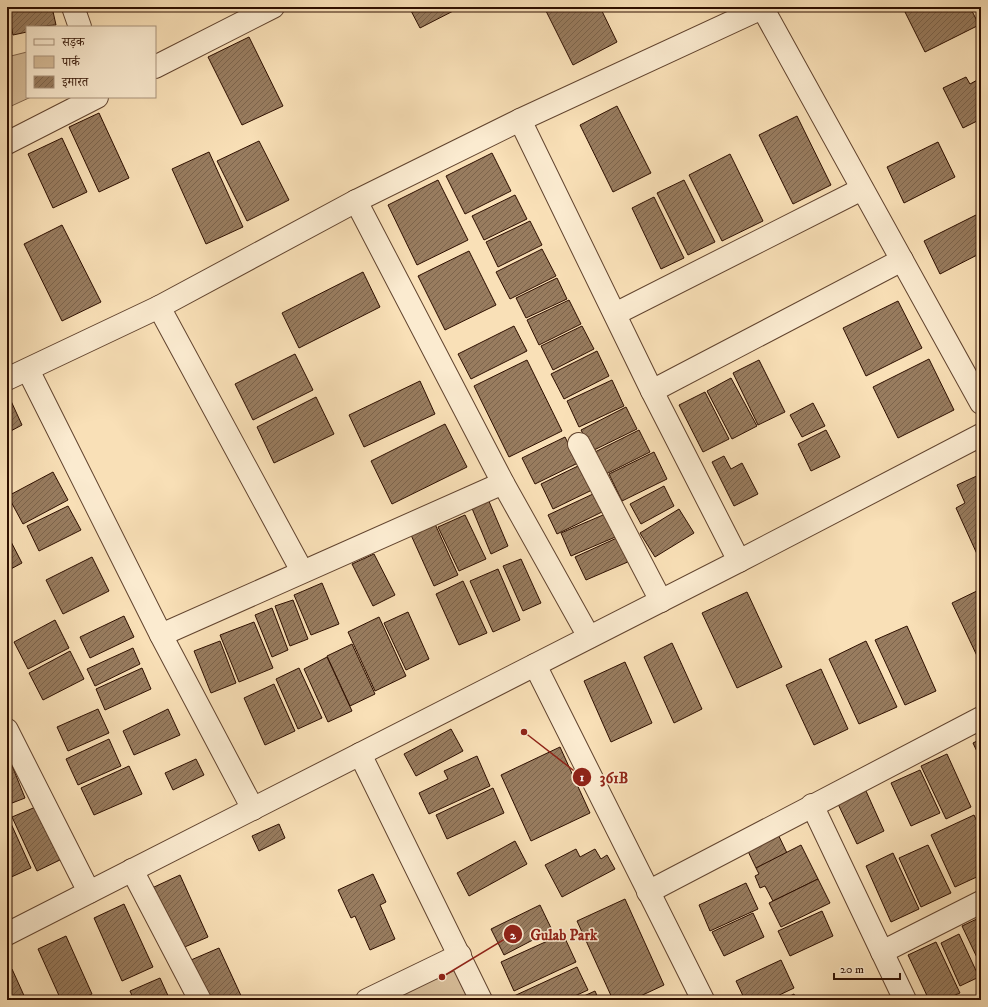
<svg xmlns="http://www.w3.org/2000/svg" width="988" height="1007" font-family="'IM FELL DW Pica','Noto Serif Devanagari',serif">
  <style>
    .park { fill: #d6bc98; stroke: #82664c }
    .building { fill: url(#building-hatch); stroke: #2e0f00 }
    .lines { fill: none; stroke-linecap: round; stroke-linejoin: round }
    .minor-casing { stroke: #61432e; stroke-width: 24 }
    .minor { stroke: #fbebd0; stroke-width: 22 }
    .leader { fill: none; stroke: #8f2418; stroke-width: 1.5 }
    .callout-dot { fill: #8f2418; stroke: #fbebd0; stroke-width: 1.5 }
    .mark-label { font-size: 12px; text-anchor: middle; font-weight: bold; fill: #fff }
    .callout-label { font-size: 15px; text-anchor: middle; font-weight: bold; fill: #8f2418; stroke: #fbebd0; stroke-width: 3; stroke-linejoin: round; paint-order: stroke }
  </style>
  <defs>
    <pattern id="building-hatch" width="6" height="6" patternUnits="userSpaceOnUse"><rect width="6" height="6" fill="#987c5f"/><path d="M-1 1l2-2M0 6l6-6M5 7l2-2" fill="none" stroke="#7c644c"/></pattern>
  </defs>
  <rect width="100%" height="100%" fill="#f9e0b7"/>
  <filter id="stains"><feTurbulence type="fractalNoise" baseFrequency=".005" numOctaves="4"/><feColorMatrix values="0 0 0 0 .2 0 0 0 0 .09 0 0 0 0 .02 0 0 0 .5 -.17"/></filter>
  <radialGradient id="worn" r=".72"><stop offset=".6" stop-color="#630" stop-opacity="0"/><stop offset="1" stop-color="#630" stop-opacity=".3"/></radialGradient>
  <g class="park">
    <path d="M27 52V97H31L7 108V57Z"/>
    <path d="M460 955 481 1000H367Z"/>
  </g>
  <g class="building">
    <path d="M7 7H52L56 25 27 27V32L13 35Z"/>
    <path d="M409 7H461L420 28Z"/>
    <path d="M544 7H600L617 42 573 65Z"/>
    <path d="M916 7H970L979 25 925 52 905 12Z"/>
    <path d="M249 37 283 106 242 125 208 57Z"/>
    <path d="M966 77 970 84 981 78V119L963 128 943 88Z"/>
    <path d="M617 106 651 173 613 192 580 125Z"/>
    <path d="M99 113 129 178 99 192 69 127Z"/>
    <path d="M797 116 831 185 793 204 759 135Z"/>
    <path d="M62 138 87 192 53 208 28 154Z"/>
    <path d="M259 141 289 200 247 221 217 161Z"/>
    <path d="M938 142 955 177 904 203 887 167Z"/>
    <path d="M209 152 243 227 206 244 172 169Z"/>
    <path d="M492 153 511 191 465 214 446 176Z"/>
    <path d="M730 154 763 221 722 241 689 175Z"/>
    <path d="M438 180 468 240 417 265 388 205Z"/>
    <path d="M684 180 715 242 688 255 657 193Z"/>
    <path d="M515 195 527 219 484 240 472 216Z"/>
    <path d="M654 197 684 258 661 269 632 208Z"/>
    <path d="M980 213 981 253 940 274 924 241Z"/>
    <path d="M530 221 542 245 498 267 486 242Z"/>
    <path d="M62 225 101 302 62 321 24 244Z"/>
    <path d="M542 249 556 276 510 299 496 272Z"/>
    <path d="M469 251 496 305 445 330 418 276Z"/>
    <path d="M363 272 380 307 299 348 282 313Z"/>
    <path d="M557 278 567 299 526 318 516 298Z"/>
    <path d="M569 300 581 324 539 345 527 320Z"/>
    <path d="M898 301 922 348 866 376 843 328Z"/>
    <path d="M514 326 527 351 471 379 458 354Z"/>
    <path d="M582 326 594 349 553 370 541 346Z"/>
    <path d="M597 351 609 376 564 399 551 374Z"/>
    <path d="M295 354 313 390 253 420 235 384Z"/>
    <path d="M929 359 954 410 898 438 873 387Z"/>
    <path d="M527 360 562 431 509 457 474 386Z"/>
    <path d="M759 360 785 412 758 425 733 373Z"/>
    <path d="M731 378 757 426 732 439 707 391Z"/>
    <path d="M612 380 624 406 579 427 567 401Z"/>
    <path d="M420 381 435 414 364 447 349 415Z"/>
    <path d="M705 392 729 439 703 452 679 405Z"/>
    <path d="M316 397 334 434 274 463 257 427Z"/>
    <path d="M11 401 22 425 7 433V403Z"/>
    <path d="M813 403 825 426 802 437 790 415Z"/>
    <path d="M626 407 637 429 592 451 581 430Z"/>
    <path d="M445 424 467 467 392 504 371 461Z"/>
    <path d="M639 430 650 452 604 475 593 453Z"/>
    <path d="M826 430 840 457 811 471 798 444Z"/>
    <path d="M565 437 578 463 535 484 522 458Z"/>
    <path d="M654 452 667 479 622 501 609 474Z"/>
    <path d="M724 456 731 469 742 463 758 494 734 506 712 462Z"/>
    <path d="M580 465 592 490 553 509 541 484Z"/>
    <path d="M53 472 68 500 23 524 8 496Z"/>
    <path d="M981 474V552L977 554 956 508 965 503 957 485Z"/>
    <path d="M664 486 674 506 641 524 630 504Z"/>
    <path d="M593 494 602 512 557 534 548 515Z"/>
    <path d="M488 499 508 546 491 554 471 506Z"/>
    <path d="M68 506 81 530 39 551 27 526Z"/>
    <path d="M679 509 694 533 655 557 640 533Z"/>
    <path d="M610 512 620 535 571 556 561 533Z"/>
    <path d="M465 515 486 559 459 571 438 527Z"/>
    <path d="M435 524 458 575 434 586 411 535Z"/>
    <path d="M7 534 22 563 7 571Z"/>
    <path d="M619 537 630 561 586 580 575 557Z"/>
    <path d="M374 554 395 595 373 606 352 564Z"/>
    <path d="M92 557 109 591 63 614 46 580Z"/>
    <path d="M521 559 541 603 523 611 503 566Z"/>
    <path d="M498 569 520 620 493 632 470 581Z"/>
    <path d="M463 581 487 633 459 645 436 594Z"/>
    <path d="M322 583 339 624 311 635 294 595Z"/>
    <path d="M981 589V656L978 658 952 603Z"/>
    <path d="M747 592 782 667 737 688 702 613Z"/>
    <path d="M293 600 308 639 290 646 275 606Z"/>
    <path d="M272 608 288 650 272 657 255 615Z"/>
    <path d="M408 612 429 659 406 670 384 623Z"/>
    <path d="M124 616 134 637 90 658 80 637Z"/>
    <path d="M379 617 406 676 375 691 348 632Z"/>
    <path d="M55 620 69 648 28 669 14 642Z"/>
    <path d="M254 622 273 668 239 682 220 635Z"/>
    <path d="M907 626 936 691 905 705 875 640Z"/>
    <path d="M220 641 236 683 211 693 194 651Z"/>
    <path d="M866 641 897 707 859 724 829 659Z"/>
    <path d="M672 643 702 709 674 723 644 657Z"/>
    <path d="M352 644 375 694 350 706 327 656Z"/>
    <path d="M133 648 140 664 95 686 87 669Z"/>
    <path d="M70 651 84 679 43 700 29 673Z"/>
    <path d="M327 657 352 711 328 722 304 669Z"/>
    <path d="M625 662 652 723 611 742 584 681Z"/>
    <path d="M142 668 151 689 105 710 96 689Z"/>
    <path d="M299 668 322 718 298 729 276 679Z"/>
    <path d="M821 669 848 729 814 745 786 685Z"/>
    <path d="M274 684 295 731 265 745 244 698Z"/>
    <path d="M98 709 109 733 68 751 57 727Z"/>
    <path d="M168 709 180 735 134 755 123 731Z"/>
    <path d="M451 729 463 751 416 776 404 754Z"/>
    <path d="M109 739 121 766 78 785 66 759Z"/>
    <path d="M981 739V760L973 743Z"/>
    <path d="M560 747 590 813 531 841 501 775Z"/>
    <path d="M7 753 25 798 7 805Z"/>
    <path d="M947 754 971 807 946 819 921 766Z"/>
    <path d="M477 756 490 786 429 814 419 793 448 779 444 771Z"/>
    <path d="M196 759 204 775 173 790 165 773Z"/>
    <path d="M129 766 142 794 94 815 81 788Z"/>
    <path d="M920 770 940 813 911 826 891 783Z"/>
    <path d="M493 788 504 813 447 839 436 815Z"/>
    <path d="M866 791 884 831 857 844 838 804Z"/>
    <path d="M38 806 62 859 37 871 12 817Z"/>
    <path d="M974 815 981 830V875L955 887 931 835Z"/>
    <path d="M8 817 31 868 7 879V818Z"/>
    <path d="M279 824 285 838 259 851 252 836Z"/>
    <path d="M775 828 787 853 756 868 744 843Z"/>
    <path d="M515 841 527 864 469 896 457 873Z"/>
    <path d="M801 845 818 879 773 901 765 886 760 888 755 876 759 874 756 868Z"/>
    <path d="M928 845 951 893 921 907 899 858Z"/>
    <path d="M576 849 580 857 595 849 601 859 607 855 615 869 562 897 545 865Z"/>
    <path d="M893 853 919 909 891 922 866 866Z"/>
    <path d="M373 874 386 902 380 905 395 939 370 950 355 916 351 918 338 890Z"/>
    <path d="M180 875 208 937 180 949 152 888Z"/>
    <path d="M818 879 830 903 781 927 769 903Z"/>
    <path d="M746 883 758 909 710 931 699 905Z"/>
    <path d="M625 899 664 985 632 1000H613L577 921Z"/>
    <path d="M124 904 153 967 122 981 94 918Z"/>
    <path d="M540 905 552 930 504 955 491 929Z"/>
    <path d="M822 911 833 936 790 956 778 931Z"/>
    <path d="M753 913 764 937 724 956 712 932Z"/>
    <path d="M981 917V966L962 926Z"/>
    <path d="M563 934 576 962 514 991 501 962Z"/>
    <path d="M959 934 979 977 960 986 941 943Z"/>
    <path d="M66 936 92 994 79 1000H61L38 949Z"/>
    <path d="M936 942 960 993 944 1000H929L908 955Z"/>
    <path d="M219 948 243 1000H210L191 960Z"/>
    <path d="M781 960 794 988 769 1000H745L736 981Z"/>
    <path d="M577 967 588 990 566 1000H516L514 996Z"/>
    <path d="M12 969 26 1000H7V971Z"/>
    <path d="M160 978 170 1000H134L130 991Z"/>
    <path d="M595 991 599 1000H575Z"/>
    <path d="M794 994 797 1000H782Z"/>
  </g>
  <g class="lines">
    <defs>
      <g id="minor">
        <path d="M73 7 80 27"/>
        <path d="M762 7 981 403"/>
        <path d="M155 67 273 7"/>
        <path d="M520 120 652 391 739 561"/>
        <path d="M7 143 97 97"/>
        <path d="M356 201 503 483 589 637"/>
        <path d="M159 307 302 571"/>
        <path d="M615 314 862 189"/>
        <path d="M28 370 161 635 253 809"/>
        <path d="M7 379 159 307 356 201 520 120 762 8"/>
        <path d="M652 391 902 260"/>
        <path d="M579 444 661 601"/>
        <path d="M161 635 503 483"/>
        <path d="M535 665 703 1000"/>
        <path d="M7 730 89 892"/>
        <path d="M360 754 481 1000"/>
        <path d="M812 805 905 1000"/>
        <path d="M132 870 200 1000"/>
        <path d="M648 892 981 718"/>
        <path d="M7 934 739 561 981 435"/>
        <path d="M882 952 981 902"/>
        <path d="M367 1000 460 955"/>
      </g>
    </defs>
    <use href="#minor" class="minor-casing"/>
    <use href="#minor" class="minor"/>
  </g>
  <path class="leader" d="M524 732L582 777M442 977L513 934"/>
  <g class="callout-dot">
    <circle cx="524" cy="732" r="4"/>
    <circle cx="442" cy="977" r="4"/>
    <circle cx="582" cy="777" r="10"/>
    <circle cx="513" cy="934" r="10"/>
  </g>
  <g class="mark-label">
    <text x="582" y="781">1</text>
    <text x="513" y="939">2</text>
  </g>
  <g class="callout-label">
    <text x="614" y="783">361B</text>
    <text x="564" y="940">Gulab Park</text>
  </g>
  <rect width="988" height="1007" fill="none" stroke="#f9e0b7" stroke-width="24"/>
  <rect x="8" y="8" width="972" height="991" fill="none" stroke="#2e0f00" stroke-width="2"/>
  <rect x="12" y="12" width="964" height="983" fill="none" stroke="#2e0f00"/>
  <rect x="26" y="26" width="130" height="72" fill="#fbebd0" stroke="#a9937d"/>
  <rect x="34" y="39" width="20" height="6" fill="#fbebd0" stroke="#a9937d"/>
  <text x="62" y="46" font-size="12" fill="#2e0f00">सड़क</text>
  <rect x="34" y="56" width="20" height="12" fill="#d6bc98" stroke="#a9937d"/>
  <text x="62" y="66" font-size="12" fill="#2e0f00">पार्क</text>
  <rect x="34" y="76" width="20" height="12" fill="url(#building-hatch)" stroke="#a9937d"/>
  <text x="62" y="86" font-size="12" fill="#2e0f00">इमारत</text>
  <path d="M834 973v6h66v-6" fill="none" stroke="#2e0f00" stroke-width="2"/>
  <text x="840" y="973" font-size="12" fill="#2e0f00" stroke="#fbebd0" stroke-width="3" paint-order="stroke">20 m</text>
  <rect width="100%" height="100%" filter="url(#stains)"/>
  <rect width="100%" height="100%" fill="url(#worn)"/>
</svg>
